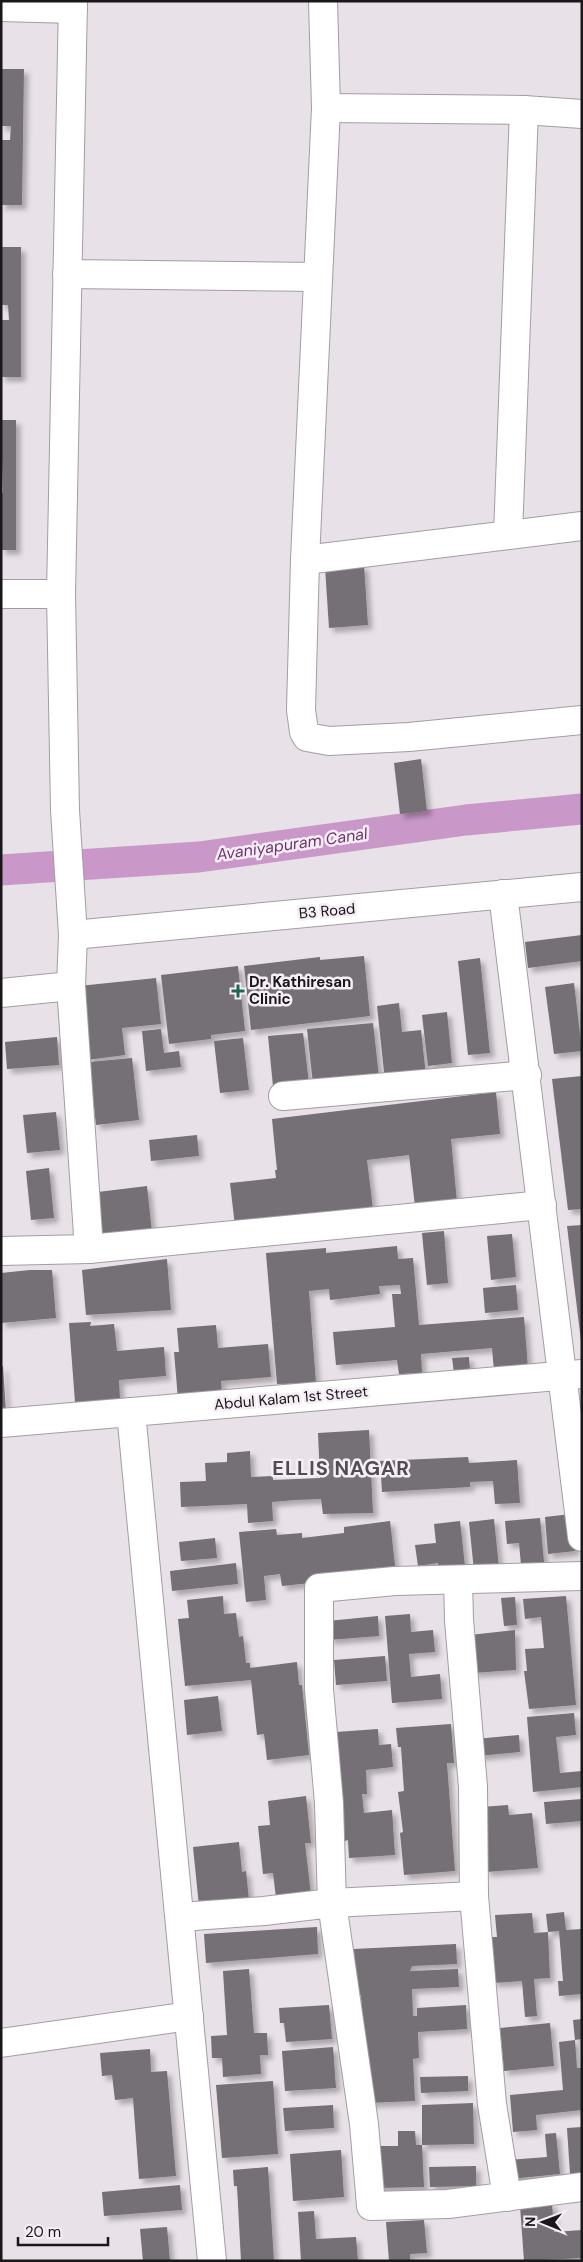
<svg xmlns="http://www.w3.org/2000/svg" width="583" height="2262" font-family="'DM Sans',sans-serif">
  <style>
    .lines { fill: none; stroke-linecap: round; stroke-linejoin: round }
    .canal { stroke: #c998c9; stroke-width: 31 }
    .building { fill: #756f74; filter: url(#shadow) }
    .minor-casing { stroke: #a39da3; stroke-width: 30 }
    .minor { stroke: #fff; stroke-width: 28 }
    .poi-dot { fill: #206557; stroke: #f5eef5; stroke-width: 2 }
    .labels { text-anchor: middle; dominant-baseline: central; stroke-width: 5; stroke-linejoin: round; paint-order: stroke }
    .street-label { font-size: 15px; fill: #1a171a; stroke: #f5eef5 }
    .poi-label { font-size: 15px; font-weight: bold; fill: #1a171a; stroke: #f5eef5; text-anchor: start }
    .water-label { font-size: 16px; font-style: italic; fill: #6d326e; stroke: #f5eef5 }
    .district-label { font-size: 20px; font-weight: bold; letter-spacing: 1px; fill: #524d52; stroke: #f5eef5 }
  </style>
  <defs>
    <filter id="shadow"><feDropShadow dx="4.5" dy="4.5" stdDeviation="2.5" flood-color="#0004"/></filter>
  </defs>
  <rect width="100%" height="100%" fill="#e8e1e7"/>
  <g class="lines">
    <path class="canal" d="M1 870 199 857 466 820 582 809"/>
  </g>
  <g class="building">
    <path d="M1 69H24L22 205H1V140H10L11 126H1Z"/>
    <path d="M1 247H21V377H1V320H9L8 305H1Z"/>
    <path d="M1 420H16V550H1V493H3Z"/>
    <path d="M364 565 368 625 329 628 325 567Z"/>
    <path d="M421 759 427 811 400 814 394 763Z"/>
    <path d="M582 935V961L528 968 525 942Z"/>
    <path d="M364 956 370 1016 251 1030 244 966 320 957V960Z"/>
    <path d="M480 958 490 1053 468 1055 458 961Z"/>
    <path d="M238 966 245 1031 211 1035V1039L169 1044 161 975Z"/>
    <path d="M156 978 161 1024 122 1028 125 1055 87 1060 79 986Z"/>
    <path d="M574 983 582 1051 554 1054 545 987Z"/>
    <path d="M399 1003 402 1032 421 1030 426 1076 385 1081 377 1006Z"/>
    <path d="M447 1012 452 1063 428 1066 422 1015Z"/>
    <path d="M373 1023 379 1077 313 1084 307 1029Z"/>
    <path d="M161 1029 164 1053 179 1051 181 1067 146 1071 142 1031Z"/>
    <path d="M303 1033 309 1083 273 1086 268 1036Z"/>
    <path d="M57 1037 59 1065 7 1069 5 1042Z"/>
    <path d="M243 1038 249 1090 220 1093 214 1041Z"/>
    <path d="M132 1058 139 1120 96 1125 89 1062Z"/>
    <path d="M582 1076V1209L568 1210 552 1079Z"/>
    <path d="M496 1092 500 1134 451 1139 457 1202 415 1206 409 1155 367 1160 373 1209 235 1226 230 1183 276 1178 275 1170H277L272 1119Z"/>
    <path d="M56 1112 60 1150 27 1153 23 1115Z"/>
    <path d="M197 1135 199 1156 151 1161 149 1140Z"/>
    <path d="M49 1168 54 1218 31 1220 26 1171Z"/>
    <path d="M147 1186 152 1232 103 1237 98 1192Z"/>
    <path d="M582 1225V1341H581L567 1226Z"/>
    <path d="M444 1231 448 1283 427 1285 422 1233Z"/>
    <path d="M512 1234 516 1277 491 1280 487 1236Z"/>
    <path d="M397 1246 398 1259 413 1258 419 1325 524 1317 528 1368 494 1371 492 1348 421 1354 422 1373 399 1374 397 1360 336 1365 333 1332 395 1327 392 1294H401L400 1285 379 1286 380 1294 330 1300 329 1289 309 1291 316 1383 277 1384 266 1253 326 1248V1253Z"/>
    <path d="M167 1259 171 1310 86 1315 82 1270Z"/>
    <path d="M30 1270H52L56 1318 1 1323V1273Z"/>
    <path d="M516 1285 518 1310 485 1313 483 1288Z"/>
    <path d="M91 1322 90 1326 114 1324 117 1351 164 1347 166 1376 119 1380 120 1399 75 1402 69 1323Z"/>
    <path d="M216 1325 218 1348 268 1344 271 1377 221 1381 222 1395 178 1399 174 1352H179L177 1328Z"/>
    <path d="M469 1357 470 1372 454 1373 452 1358Z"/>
    <path d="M3 1366 6 1413 1 1414V1367Z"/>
    <path d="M369 1430 373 1513 323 1514 321 1499 295 1500 272 1502 273 1521 248 1523 247 1504 181 1507 180 1482 206 1481 205 1463 227 1462V1453L250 1451 251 1477 273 1476V1480L320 1478 318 1433Z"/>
    <path d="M468 1457 469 1463 517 1460 520 1503 495 1504 493 1481 470 1482V1487L382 1492 380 1461Z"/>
    <path d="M571 1514 575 1551 548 1554 545 1517Z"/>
    <path d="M540 1518 544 1562 521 1565 519 1543 507 1544 505 1521Z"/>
    <path d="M494 1519 499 1568 474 1571 469 1522Z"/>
    <path d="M390 1521 396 1574 282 1586 280 1574 264 1576 266 1600 246 1602 239 1532 276 1529 277 1535 302 1533V1538L344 1533V1527Z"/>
    <path d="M460 1521 465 1566 439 1569 438 1563 418 1566 415 1545 436 1543 434 1524Z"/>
    <path d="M215 1538 217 1558 181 1561 179 1542Z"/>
    <path d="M236 1563 238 1584 172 1591 170 1571Z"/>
    <path d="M223 1596 224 1614 236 1613 239 1637 243 1636 246 1663H250V1668L297 1662 299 1685H302L309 1755 267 1760 264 1734 257 1735 251 1680 185 1686 178 1619 189 1618 187 1600Z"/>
    <path d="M566 1596 576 1705 529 1709 524 1671H527L525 1649 544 1648 541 1617 525 1619 523 1599Z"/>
    <path d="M515 1597 517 1625 504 1626 501 1598Z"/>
    <path d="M410 1614 411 1632 433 1630 435 1652 409 1654 411 1677 440 1674 442 1699 392 1703 385 1616Z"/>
    <path d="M378 1616 379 1636 329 1640 328 1621Z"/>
    <path d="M515 1630 516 1670 473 1673 470 1635Z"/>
    <path d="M385 1656 387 1681 336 1685 334 1660Z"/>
    <path d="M218 1696 222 1731 187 1735 184 1700Z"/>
    <path d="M574 1713 576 1735 556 1737 560 1773 582 1771V1787L533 1792 527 1717Z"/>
    <path d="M451 1724 454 1763H447L455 1871 404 1875 400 1833 403 1832 398 1792 404 1791 401 1747H398L396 1728Z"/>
    <path d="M378 1729 379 1745 391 1744 393 1767 366 1770 367 1794H362L364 1813 392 1810 395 1855 349 1858 348 1840 345 1841 336 1732Z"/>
    <path d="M519 1735 520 1752 478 1756 476 1739Z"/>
    <path d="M306 1796 311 1843H305L311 1895 276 1898 273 1873 263 1874 258 1826 270 1825 268 1801Z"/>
    <path d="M582 1799V1821L546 1824 544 1802Z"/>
    <path d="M508 1805 509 1815 532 1813 538 1868 486 1872 481 1807Z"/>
    <path d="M239 1842 242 1872 246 1871 249 1900 199 1906 193 1847Z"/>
    <path d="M564 1912 566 1930 582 1929V1994L559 1996 558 1981H563L559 1931 548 1932 546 1914Z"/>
    <path d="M532 1913 534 1933 548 1932 550 1978 534 1979 537 2016 525 2017 522 1981 493 1983 489 1937H497L495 1915Z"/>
    <path d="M317 1927 318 1954 206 1963 204 1934Z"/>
    <path d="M456 1944 457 1964 412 1966 410 1971 458 1969 459 1987 412 1989 413 2016H417V2008L466 2005 467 2029 418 2032 419 2058 413 2059 415 2101 365 2103 368 2084 366 2038H363L361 1995 356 1996 354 1949Z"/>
    <path d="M249 1969 254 2033H267L268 2055H260L261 2074 223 2077 222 2058H212L211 2036 227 2035 223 1971Z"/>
    <path d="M329 2005 332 2039 286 2042 284 2023H280L279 2008Z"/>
    <path d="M582 2019V2039L575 2040 573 2020Z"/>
    <path d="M550 2023 554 2066 504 2071 500 2028Z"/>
    <path d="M575 2040 577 2068H582V2110L536 2115 537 2130 513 2132 510 2095 563 2090 559 2042Z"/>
    <path d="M333 2047 336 2088 285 2091 282 2051Z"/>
    <path d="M150 2049 151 2072 167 2071 176 2176 139 2179 133 2098 115 2100 112 2075 102 2076 100 2053Z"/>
    <path d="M468 2076V2091L421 2093 420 2077Z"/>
    <path d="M273 2081 278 2154 222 2158 216 2085Z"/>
    <path d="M473 2103 474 2144 422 2145V2105Z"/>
    <path d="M333 2105 334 2128 285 2131 283 2108Z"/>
    <path d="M582 2127V2173L570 2174 567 2128Z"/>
    <path d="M398 2131H415L416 2145H422L424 2187 377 2188 375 2146H398Z"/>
    <path d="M556 2133 560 2174 510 2179 508 2160 547 2157 545 2134Z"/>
    <path d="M341 2150 344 2197 293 2201 290 2154Z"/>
    <path d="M476 2166V2186L430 2187 429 2167Z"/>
    <path d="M268 2167 274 2261H241L237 2186H234L233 2170Z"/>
    <path d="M180 2185 182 2210 104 2216 102 2192Z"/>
    <path d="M552 2203 554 2232 582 2230V2258L524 2261 520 2206Z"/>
    <path d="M314 2211 316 2239 356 2237 358 2261H301L298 2212Z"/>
    <path d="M424 2220 427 2253 410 2254V2261H389L386 2222Z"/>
    <path d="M167 2227 170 2261H143L140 2229Z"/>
  </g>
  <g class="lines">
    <defs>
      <g id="minor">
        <path d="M73 1 61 594 65 810 73 935 71 986 89 1249"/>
        <path d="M323 1 326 108 305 560 301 710 304 732 307 737 329 741 409 737 582 720"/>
        <path d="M1 7 73 9"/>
        <path d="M326 108 524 110 582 114"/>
        <path d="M67 274 318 277"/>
        <path d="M508 535 524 110"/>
        <path d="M305 560 582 526"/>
        <path d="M1 594H61"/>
        <path d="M503 894 582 1537"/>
        <path d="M73 935 582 887"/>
        <path d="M1 993 71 986"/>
        <path d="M283 1096 527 1075"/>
        <path d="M1 1251 89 1249 542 1205"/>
        <path d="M131 1412 212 2261"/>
        <path d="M1 1423 582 1374"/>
        <path d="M582 1576 395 1581 319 1588V1689L329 1803 332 1903 364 2124 371 2206 448 2204 582 2187"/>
        <path d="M458 1580 459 1620 473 1787 474 1896 492 2104 507 2197"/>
        <path d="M180 1917 264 1911 332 1903 474 1896"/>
        <path d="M1 2043 189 2016"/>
      </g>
    </defs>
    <use href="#minor" class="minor-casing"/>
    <use href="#minor" class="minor"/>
  </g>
  <path class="poi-dot" d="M235.5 983.5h5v5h5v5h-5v5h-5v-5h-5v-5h5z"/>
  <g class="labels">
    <g class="street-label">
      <text transform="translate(327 911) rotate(-5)">B3 Road</text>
      <text transform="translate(291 1398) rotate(-5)">Abdul Kalam 1st Street</text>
    </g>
    <g class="poi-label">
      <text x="249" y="982">Dr. Kathiresan<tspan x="249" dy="17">Clinic</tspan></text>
    </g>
    <g class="water-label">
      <text transform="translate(292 844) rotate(-8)">Avaniyapuram Canal</text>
    </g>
    <g class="district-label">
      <text x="341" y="1468">ELLIS NAGAR</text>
    </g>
  </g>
  <rect width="583" height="2262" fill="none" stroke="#1a171a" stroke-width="5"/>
  <g transform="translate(543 2222) rotate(271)" stroke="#f5eef5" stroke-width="4" paint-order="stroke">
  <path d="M0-4L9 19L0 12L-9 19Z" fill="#1a171a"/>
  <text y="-8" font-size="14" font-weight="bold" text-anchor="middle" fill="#1a171a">N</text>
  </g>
  <path d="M18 2237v8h90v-8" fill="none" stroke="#1a171a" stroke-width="2.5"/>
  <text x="25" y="2237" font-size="15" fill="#1a171a" stroke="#f5eef5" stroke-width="4" paint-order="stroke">20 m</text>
</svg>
